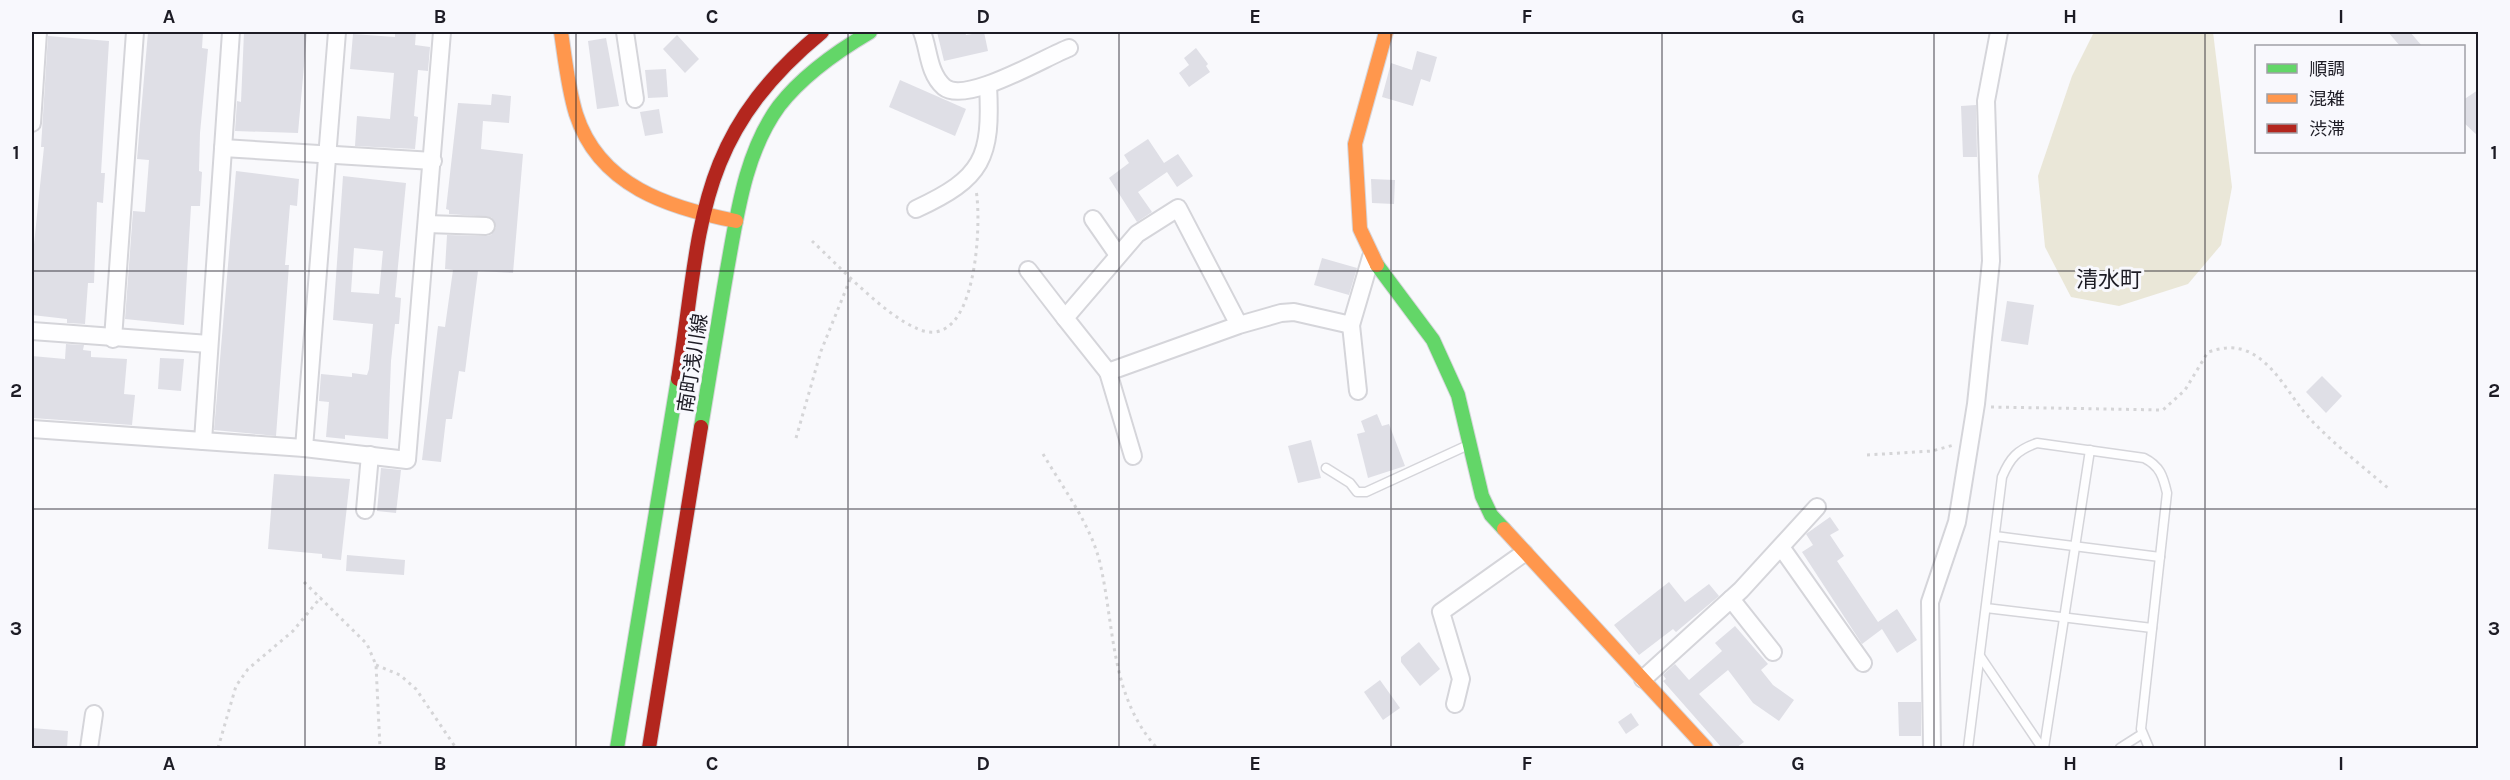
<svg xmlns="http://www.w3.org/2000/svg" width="2510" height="780" font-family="Karla,'Noto Sans JP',sans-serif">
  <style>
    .green { fill: #eae7d8 }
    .building { fill: #dfdfe6; fill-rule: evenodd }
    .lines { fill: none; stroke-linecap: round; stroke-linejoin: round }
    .lane-casing { stroke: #d5d5da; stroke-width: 11 }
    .street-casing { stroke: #d5d5da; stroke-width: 20 }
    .fast-casing { stroke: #d5d5da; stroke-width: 16 }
    .slow-casing { stroke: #d5d5da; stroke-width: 16 }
    .jam-casing { stroke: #d5d5da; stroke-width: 16 }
    .path { stroke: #d5d5d7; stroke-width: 3; stroke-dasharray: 3 4.5; stroke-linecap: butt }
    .lane { stroke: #fefeff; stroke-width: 8 }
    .street { stroke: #fefeff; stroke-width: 16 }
    .fast { stroke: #63d668; stroke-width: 14 }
    .slow { stroke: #ff974d; stroke-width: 14 }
    .jam { stroke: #b3261e; stroke-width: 14 }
    .grid { fill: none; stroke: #1d1c25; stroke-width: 1.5; stroke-opacity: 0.55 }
    .labels { text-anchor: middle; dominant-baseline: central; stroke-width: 6; stroke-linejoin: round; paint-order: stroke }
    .street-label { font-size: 20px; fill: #1d1c25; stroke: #f8f8fd }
    .quarter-label { font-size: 22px; fill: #1d1c25; stroke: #f8f8fd }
    .neatline { fill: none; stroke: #1d1c25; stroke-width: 2 }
    .grid-label { font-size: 20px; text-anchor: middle; font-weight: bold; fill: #1d1c25 }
  </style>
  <rect width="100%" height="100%" fill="#f9f9fc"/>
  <path class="green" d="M2094 32H2213L2232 187 2221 245 2188 284 2119 306 2071 297 2045 247 2038 176 2072 76Z"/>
  <g class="building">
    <path d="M148 32H203L202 48 208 49 200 133 199 171 202 172 200 206H191L184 325 125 319 133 211 145 212 149 160 137 159Z"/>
    <path d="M244 32H307L298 133 235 131 237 101 241 102Z"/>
    <path d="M395 32H416L415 45 430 47 428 71 418 70 414 116 418 117 415 149 355 146 357 116 390 119 394 73 350 69 353 34 395 37Z"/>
    <path d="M937 32H965L966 35 984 32 988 51 944 61Z"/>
    <path d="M2388 32H2410L2422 46H2400Z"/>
    <path d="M677 35 699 59 685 73 663 49Z"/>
    <path d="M48 36 109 41 101 173H105L103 203 97 202 94 283H88L85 324 67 323V319L32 315V264L44 147H41Z"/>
    <path d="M606 38 619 106 597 109 588 41Z"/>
    <path d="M1196 48 1208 64 1206 66 1210 72 1189 87 1179 73 1189 65 1184 58Z"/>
    <path d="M1417 51 1437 57 1430 82 1421 79 1413 106 1382 97 1391 63 1412 70Z"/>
    <path d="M666 69 668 97 648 98 645 70Z"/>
    <path d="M900 80 966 109 955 136 889 107Z"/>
    <path d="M2478 90V136L2463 122V100Z"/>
    <path d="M492 94 511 96 509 123 483 121 481 149 523 154 513 273 478 271 465 372 459 371 452 419H446L441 462 422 460 438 326 445 327 453 270 445 269 447 235 486 236 491 235 496 227 491 217 449 214V210L446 209 458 103 491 105Z"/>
    <path d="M1976 105 1977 157H1963L1961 106Z"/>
    <path d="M659 109 663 133 645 136 640 112Z"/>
    <path d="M1148 139 1164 163 1178 154 1193 176 1177 187 1167 172 1138 192 1152 212 1137 222 1109 178 1129 163 1124 155Z"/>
    <path d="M236 171 299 179 297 206 290 205 285 265H289L276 436 214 430Z"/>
    <path d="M343 176 406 183 395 297 401 298 399 324H395L391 361 388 439 345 435V439L326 437 329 402 319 401 321 374 352 377V373L367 375 369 369 373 324 333 320ZM354 248 383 251 379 294 351 292Z"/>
    <path d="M1371 179 1395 180 1394 204 1372 203Z"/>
    <path d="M1322 258 1357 268 1349 295 1314 285Z"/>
    <path d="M2007 301 2034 305 2028 345 2001 341Z"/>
    <path d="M66 344 84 345 83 350 91 351V357L127 359 124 394 135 395 132 425 32 418V356L65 359Z"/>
    <path d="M160 358 184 359 181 391 158 389Z"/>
    <path d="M2322 376 2342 396 2326 413 2306 392Z"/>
    <path d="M1377 414 1382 426 1389 424 1405 466 1368 478 1357 434 1365 432 1361 421Z"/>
    <path d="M1311 440 1321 478 1298 483 1288 446Z"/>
    <path d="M381 468 401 470 396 513 377 511Z"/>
    <path d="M274 474 350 479 341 560 322 558V554L268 549Z"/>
    <path d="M1830 517 1839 530 1830 535 1844 556 1837 561 1878 622 1897 609 1917 640 1897 653 1882 629 1862 644 1802 552 1813 545 1806 534Z"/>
    <path d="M347 555 405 560 404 575 346 571Z"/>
    <path d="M1669 582 1685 602 1709 584 1719 596 1676 632 1673 629 1639 655 1614 625Z"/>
    <path d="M1735 626 1768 664 1761 670 1773 685 1794 700 1779 721 1753 703 1728 670 1699 694 1744 742 1736 748H1722L1663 681 1666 679 1663 675 1675 664 1689 680 1722 651 1715 643Z"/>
    <path d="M1419 642 1440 669 1420 686 1401 662V657Z"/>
    <path d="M1380 680 1400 708 1383 720 1364 692Z"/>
    <path d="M1898 702H1921V736H1899Z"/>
    <path d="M1631 713 1639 725 1626 734 1618 722Z"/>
    <path d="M32 728 68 731 67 748H32Z"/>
  </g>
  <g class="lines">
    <defs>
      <g id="lane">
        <path d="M1326 468 1350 483 1357 492H1366L1466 446"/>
        <path d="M1995 536 2160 557"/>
        <path d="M1986 608 2152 628"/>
        <path d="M1980 656 2042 748"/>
        <path d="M1968 748 2002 477C2010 458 2017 450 2037 443L2144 458C2160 466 2163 476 2167 493L2141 729 2149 748"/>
        <path d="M2044 748 2090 450"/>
        <path d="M2120 748 2142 734"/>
      </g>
      <g id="street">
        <path d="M625 32 635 99"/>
        <path d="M922 32C929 49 928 73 944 87 966 105 1045 57 1069 48"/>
        <path d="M32 123 38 32"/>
        <path d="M223 148 433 161"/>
        <path d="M916 209C983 178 992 158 988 85"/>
        <path d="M1093 219 1118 255"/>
        <path d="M427 224 486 226"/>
        <path d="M1028 270 1065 318"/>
        <path d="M1239 325 1178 208 1137 234 1065 318 1108 372 1239 325 1281 313 1294 312 1351 325 1371 257"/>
        <path d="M1351 325 1358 391"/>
        <path d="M32 331 209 344"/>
        <path d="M113 339 135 32"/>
        <path d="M1108 372 1133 456"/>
        <path d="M32 429 304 448 407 460 442 32"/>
        <path d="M203 441 231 32"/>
        <path d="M304 448 337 32"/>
        <path d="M365 510 370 455"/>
        <path d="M1781 547 1863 663"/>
        <path d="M1731 599 1773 652"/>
        <path d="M1643 679 1741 590 1817 507"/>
        <path d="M1455 704 1461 679 1441 612 1524 553"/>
        <path d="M89 748 94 714"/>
        <path d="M1932 748 1930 602 1957 522 1976 404 1991 261 1986 101 1999 32"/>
      </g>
      <g id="fast">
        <path d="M1377 265 1433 340 1458 395 1482 496 1491 515 1504 529"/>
        <path d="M701 427C710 374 718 322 727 270 737 215 745 152 779 106 803 75 836 52 870 32"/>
        <path d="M617 748 678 379"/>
      </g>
      <g id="slow">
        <path d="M561 32C565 59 568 88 576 114 599 186 669 208 736 221"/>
        <path d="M1377 265 1360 229 1355 144 1386 32"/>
        <path d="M1504 529 1706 748"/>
      </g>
      <g id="jam">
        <path d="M678 379C702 228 693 138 822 32"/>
        <path d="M649 748 701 427"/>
      </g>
    </defs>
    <use href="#lane" class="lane-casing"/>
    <use href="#street" class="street-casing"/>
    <use href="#fast" class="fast-casing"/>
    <use href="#slow" class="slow-casing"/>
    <use href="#jam" class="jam-casing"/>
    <g class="path">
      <path d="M812 241C840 267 884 315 918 329 977 354 982 222 976 190"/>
      <path d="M1991 407 2163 410 2185 390 2208 352C2221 348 2231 346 2244 350 2275 361 2290 398 2311 420 2335 445 2362 466 2388 488"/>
      <path d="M796 438 821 351 851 277"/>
      <path d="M1043 454C1063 488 1091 525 1100 563 1115 628 1110 696 1157 748"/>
      <path d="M1867 455 1932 451 1954 445"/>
      <path d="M304 582 367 644 376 665 380 748"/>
      <path d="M376 665 400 675 416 689 456 748"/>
      <path d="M218 748 236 686 248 669 293 631 321 597"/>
    </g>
    <use href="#lane" class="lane"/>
    <use href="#street" class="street"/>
    <use href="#fast" class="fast"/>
    <use href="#slow" class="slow"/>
    <use href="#jam" class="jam"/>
  </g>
  <path class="grid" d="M305 32V748M576 32V748M848 32V748M1119 32V748M1391 32V748M1662 32V748M1934 32V748M2205 32V748M32 271H2478M32 509H2478"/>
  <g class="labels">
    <g class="street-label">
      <text transform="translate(693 363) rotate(-81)">南町浅川線</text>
    </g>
    <g class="quarter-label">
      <text x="2109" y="280">清水町</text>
    </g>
  </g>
  <rect width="2510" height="780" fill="none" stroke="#f8f8fd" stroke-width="66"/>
  <rect x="2255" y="45" width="210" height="108" fill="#f8f8fd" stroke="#a0a0a7" stroke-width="1.5"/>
  <rect x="2267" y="64" width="30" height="9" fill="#63d668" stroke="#a0a0a7" stroke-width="1.5"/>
  <text x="2309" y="75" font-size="18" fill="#1d1c25">順調</text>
  <rect x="2267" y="94" width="30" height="9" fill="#ff974d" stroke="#a0a0a7" stroke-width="1.5"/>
  <text x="2309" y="105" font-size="18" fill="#1d1c25">混雑</text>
  <rect x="2267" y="124" width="30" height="9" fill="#b3261e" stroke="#a0a0a7" stroke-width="1.5"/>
  <text x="2309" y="135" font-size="18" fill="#1d1c25">渋滞</text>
  <rect x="33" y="33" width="2444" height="714" class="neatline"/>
  <g class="grid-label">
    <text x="169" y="23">A</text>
    <text x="440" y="23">B</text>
    <text x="712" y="23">C</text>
    <text x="983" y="23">D</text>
    <text x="1255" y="23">E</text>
    <text x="1527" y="23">F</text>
    <text x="1798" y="23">G</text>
    <text x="2070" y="23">H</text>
    <text x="2341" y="23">I</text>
    <text x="16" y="159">1</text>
    <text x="2494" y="159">1</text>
    <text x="16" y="397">2</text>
    <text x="2494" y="397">2</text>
    <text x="16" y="635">3</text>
    <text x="2494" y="635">3</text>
    <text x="169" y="770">A</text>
    <text x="440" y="770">B</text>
    <text x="712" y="770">C</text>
    <text x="983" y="770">D</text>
    <text x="1255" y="770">E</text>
    <text x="1527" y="770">F</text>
    <text x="1798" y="770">G</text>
    <text x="2070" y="770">H</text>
    <text x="2341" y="770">I</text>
  </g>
</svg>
